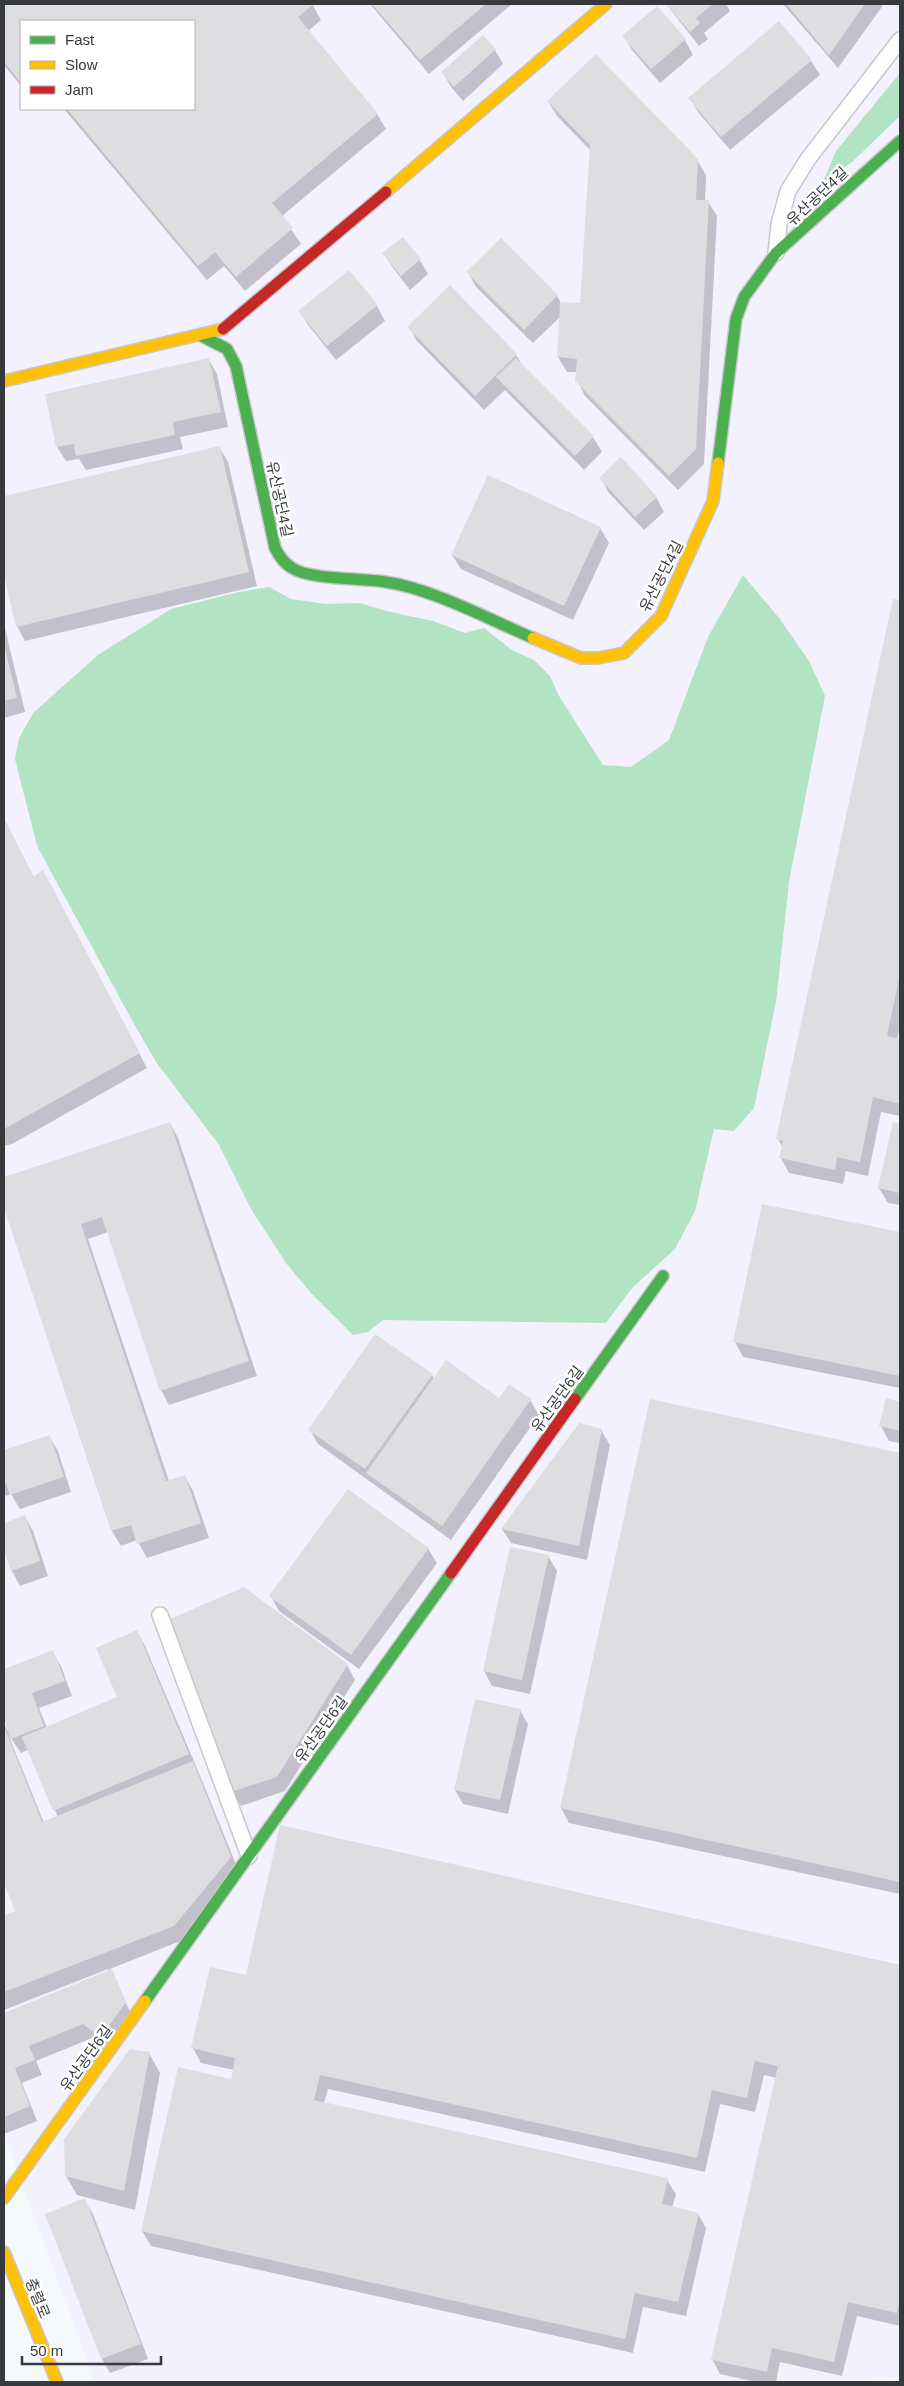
<svg xmlns="http://www.w3.org/2000/svg" width="904" height="2386" font-family="Helvetica,'Noto Sans KR',sans-serif">
  <style>
    .industrial { fill: #f3f1fd; fill-rule: evenodd }
    .forest { fill: #b2e4c3 }
    .shadow { fill: #0003; fill-rule: evenodd }
    .building { fill: #dedee1 }
    .lines { fill: none; stroke-linecap: round; stroke-linejoin: round }
    .street-casing { stroke: #c5c8ca; stroke-width: 18 }
    .fast-casing { stroke: #c5c8ca; stroke-width: 14 }
    .slow-casing { stroke: #c5c8ca; stroke-width: 14 }
    .jam-casing { stroke: #c5c8ca; stroke-width: 14 }
    .street { stroke: #fefeff; stroke-width: 15 }
    .fast { stroke: #4caf50; stroke-width: 11 }
    .slow { stroke: #ffc107; stroke-width: 11 }
    .jam { stroke: #c62828; stroke-width: 11 }
    .labels { text-anchor: middle; dominant-baseline: central; stroke-width: 5; stroke-linejoin: round; paint-order: stroke }
    .street-label { font-size: 15px; fill: #363a3d; stroke: #fff }
  </style>
  <rect width="100%" height="100%" fill="#f6f9fc"/>
  <path class="industrial" d="M4 4H900V2377L850 2382H95L4 2135ZM21 21H194V109H21Z"/>
  <g class="forest">
    <path d="M900 73V116L851 163 823 182 836 151Z"/>
    <path d="M743 575 779 618 809 661 825 696 789 882 776 1002 754 1108 734 1131 714 1129 695 1211 675 1249 632 1288 606 1323 383 1320 368 1332 353 1335 310 1292 286 1263 251 1209 219 1145 156 1062 128 1013 37 846 15 759 19 738 33 713 98 655 171 609 239 592 269 587 291 599 326 604 360 603 386 611 433 621 465 633 484 628 512 650 534 660 550 676 559 696 603 765 631 767 669 740 708 637Z"/>
  </g>
  <g class="shadow">
    <path d="M4 4H312L321 20 308 31 377 114 386 129 282 216 301 244 245 291 224 266 207 280 64 109H194V21H21V86L4 65Z"/>
    <path d="M370 4H512L429 74Z"/>
    <path d="M666 4H726L730 11 704 33 708 39 699 46Z"/>
    <path d="M783 4H884L838 68Z"/>
    <path d="M657 8 685 40 693 55 660 83 632 50 624 36Z"/>
    <path d="M483 37 495 50 503 64 463 101 451 87 443 73Z"/>
    <path d="M811 61 820 75 730 150 698 112 690 98Z"/>
    <path d="M548 101 697 160 706 175 705 201 708 202 717 216 704 464 678 490 585 396 577 380V372H567L558 357 561 316 533 343 476 287 468 272 501 239 557 296 561 303 582 304 591 151 557 116Z"/>
    <path d="M384 254 420 260 428 274 410 290 393 268Z"/>
    <path d="M349 271 377 306 385 321 336 360 308 325 300 311Z"/>
    <path d="M450 287 516 355 523 366 593 437 602 452 584 470 505 390 484 410 417 341 409 327Z"/>
    <path d="M209 360 217 374 228 427 180 437 183 449 86 470 79 459 66 461 57 447Z"/>
    <path d="M219 447 228 462 257 586 25 641 17 626 4 569V498Z"/>
    <path d="M601 478 656 497 664 512 644 530 609 493Z"/>
    <path d="M600 528 609 543 573 620 461 569 452 555Z"/>
    <path d="M894 600 900 601V1025L897 1039 900 1040V1116L881 1112 868 1176 846 1171 843 1184 789 1173 781 1158 783 1148 778 1139Z"/>
    <path d="M4 624 25 712 4 718Z"/>
    <path d="M4 819 34 878 51 886 147 1068 12 1144 4 1146Z"/>
    <path d="M170 1123 178 1138 257 1376 169 1405 161 1390 108 1232 88 1239 169 1481 185 1476 193 1491 209 1538 147 1558 137 1540 121 1546 112 1531 4 1204V1179Z"/>
    <path d="M894 1123 900 1125V1205L888 1203 879 1188Z"/>
    <path d="M763 1206 900 1233V1388L743 1357 735 1342Z"/>
    <path d="M432 1375 434 1379 500 1399 509 1385 530 1400 539 1415 451 1540 318 1444 310 1430Z"/>
    <path d="M651 1400 900 1454V1894L569 1823 561 1808Z"/>
    <path d="M887 1400 900 1403V1443L889 1441 881 1426Z"/>
    <path d="M601 1430 610 1445 587 1560 511 1543 502 1529Z"/>
    <path d="M49 1436 58 1451 71 1492 20 1509 11 1494 6 1496 4 1492V1451Z"/>
    <path d="M25 1517 33 1531 48 1576 20 1586 12 1571 4 1547V1524Z"/>
    <path d="M428 1549 437 1563 359 1669 279 1611 271 1596Z"/>
    <path d="M548 1556 557 1571 530 1694 492 1686 484 1671Z"/>
    <path d="M137 1632 145 1646 201 1778 239 1872 183 1940 110 1969 133 2018 110 2051 92 2038 36 2061 42 2075 22 2083 37 2121 4 2134V2015L109 1972 108 1969 4 2010V1916L16 1911 6 1884 4 1885V1723L8 1732 10 1731 4 1715V1670L52 1652 61 1666 72 1696 39 1708 47 1728 118 1698ZM8 1734 21 1753 28 1750 58 1817 44 1823Z"/>
    <path d="M347 1665 355 1680 285 1791 241 1806 232 1791Z"/>
    <path d="M520 1710 528 1724 508 1814 463 1804 455 1790Z"/>
    <path d="M281 1826 900 1966V2326L857 2316 842 2376 780 2362 776 2382H756L720 2374 712 2359 777 2078 764 2075 755 2112 720 2104 705 2172 328 2089 324 2103 667 2180 676 2194 672 2208 698 2214 706 2228 686 2316 643 2307 633 2353 151 2246 142 2231 232 2081 234 2070 201 2063 193 2048 247 1977Z"/>
    <path d="M149 2053 160 2073 135 2210 77 2195 66 2176Z"/>
    <path d="M84 2200 93 2214 148 2359 110 2373 102 2359 47 2214Z"/>
  </g>
  <g class="building">
    <path d="M4 4H314L298 17 378 114 272 203 293 228 236 277 215 252 198 266 67 109H194V21H21V83L4 62Z"/>
    <path d="M372 4H486L420 60Z"/>
    <path d="M666 4H713L696 18 700 23 690 32Z"/>
    <path d="M786 4H865L829 55Z"/>
    <path d="M657 6 686 39 651 69 622 36Z"/>
    <path d="M779 21 812 60 721 137 688 98Z"/>
    <path d="M483 35 496 49 454 87 441 72Z"/>
    <path d="M596 54 698 159 696 200H709L696 449 669 476 575 381 577 359 557 357 560 302 580 303 590 145 547 101Z"/>
    <path d="M403 237 421 259 401 276 382 253Z"/>
    <path d="M501 238 558 295 524 330 466 272Z"/>
    <path d="M349 270 378 305 327 346 298 311Z"/>
    <path d="M450 285 517 354 475 396 407 327Z"/>
    <path d="M209 358 221 412 173 422 175 435 76 456 74 444 56 447 45 394Z"/>
    <path d="M516 358 594 436 575 456 496 377Z"/>
    <path d="M220 446 249 572 16 627 4 575V496Z"/>
    <path d="M621 457 657 497 635 517 599 478Z"/>
    <path d="M488 475 601 527 564 606 451 555Z"/>
    <path d="M893 599 900 600V974L887 1036 900 1039V1104L873 1097 860 1162 837 1157 835 1170 779 1158 783 1141 776 1139Z"/>
    <path d="M4 644 17 698 4 701Z"/>
    <path d="M4 819 33 877 43 870 140 1053 4 1129Z"/>
    <path d="M170 1122 249 1361 160 1391 102 1217 81 1224 166 1481 185 1475 201 1523 137 1544 131 1525 111 1531 4 1208V1177Z"/>
    <path d="M893 1122 900 1124V1193L878 1188Z"/>
    <path d="M762 1204 900 1232V1376L733 1342Z"/>
    <path d="M375 1334 433 1374 365 1469 308 1430Z"/>
    <path d="M446 1360 499 1398 509 1384 531 1399 442 1526 366 1473Z"/>
    <path d="M886 1398 900 1402V1431L879 1426Z"/>
    <path d="M650 1399 900 1453V1882L560 1808Z"/>
    <path d="M579 1423 602 1429 579 1546 501 1529Z"/>
    <path d="M50 1435 64 1477 10 1495 4 1479V1450Z"/>
    <path d="M348 1489 429 1548 351 1655 269 1596Z"/>
    <path d="M25 1515 40 1561 11 1571 4 1551V1523Z"/>
    <path d="M510 1547 549 1555 522 1680 483 1671Z"/>
    <path d="M244 1587 348 1664 277 1777 231 1792 163 1622Z"/>
    <path d="M137 1630 189 1754 53 1811 22 1737 117 1697 96 1648Z"/>
    <path d="M53 1650 65 1681 32 1693 44 1726 11 1739 4 1719V1669Z"/>
    <path d="M475 1699 521 1709 500 1800 454 1790Z"/>
    <path d="M4 1726 42 1822 193 1761 231 1857 174 1926 4 1992V1915L15 1911 4 1883Z"/>
    <path d="M280 1825 900 1965V2299L897 2313 848 2302 834 2362 772 2348 767 2372 711 2360 789 2018 778 2066 755 2061 747 2098 712 2090 697 2158 320 2075 314 2100 668 2178 662 2204 699 2213 678 2302 635 2293 625 2339 141 2231 178 2067 231 2079 235 2058 191 2048 210 1967 246 1975Z"/>
    <path d="M112 1969 126 2002 101 2037 83 2024 29 2046 35 2060 15 2068 30 2106 4 2117V2013Z"/>
    <path d="M130 2049 150 2052 124 2191 65 2176 64 2139Z"/>
    <path d="M85 2198 141 2344 101 2359 45 2214Z"/>
  </g>
  <g class="lines">
    <defs>
      <g id="street">
        <path d="M776 253 779 224 788 191 808 159 900 40"/>
        <path d="M160 1615 249 1856"/>
      </g>
      <g id="fast">
        <path d="M200 335 227 349 236 366 275 548C279 556 284 563 292 568 310 580 363 578 386 582 433 589 488 619 533 638"/>
        <path d="M718 463 736 319 744 297 776 253 900 141"/>
        <path d="M575 1399 663 1276"/>
        <path d="M145 2001 451 1573"/>
      </g>
      <g id="slow">
        <path d="M386 192 606 4"/>
        <path d="M4 381 223 329"/>
        <path d="M533 638 581 658H598L624 653 661 616 713 501 718 463"/>
        <path d="M4 2198 145 2001"/>
        <path d="M4 2252 57 2382"/>
      </g>
      <g id="jam">
        <path d="M223 329 386 192"/>
        <path d="M451 1573 575 1399"/>
      </g>
    </defs>
    <use href="#street" class="street-casing"/>
    <use href="#fast" class="fast-casing"/>
    <use href="#slow" class="slow-casing"/>
    <use href="#jam" class="jam-casing"/>
    <use href="#street" class="street"/>
    <use href="#fast" class="fast"/>
    <use href="#slow" class="slow"/>
    <use href="#jam" class="jam"/>
  </g>
  <g class="labels">
    <g class="street-label">
      <text transform="translate(817 196) rotate(-43)">유산공단4길</text>
      <text transform="translate(280 499) rotate(78)">유산공단4길</text>
      <text transform="translate(661 576) rotate(-63)">유산공단4길</text>
      <text transform="translate(557 1399) rotate(-54)">유산공단6길</text>
      <text transform="translate(321 1729) rotate(-54)">유산공단6길</text>
      <text transform="translate(86 2058) rotate(-54)">유산공단6길</text>
      <text transform="translate(38 2298) rotate(68)">충렬로</text>
    </g>
  </g>
  <rect width="904" height="2386" fill="none" stroke="#363a3d" stroke-width="10"/>
  <rect x="20" y="20" width="175" height="90" fill="#ffffff" stroke="#afb0b1"/>
  <rect x="30" y="36" width="25" height="8" fill="#4caf50" stroke="#afb0b1"/>
  <text x="65" y="45" font-size="15" fill="#363a3d">Fast</text>
  <rect x="30" y="61" width="25" height="8" fill="#ffc107" stroke="#afb0b1"/>
  <text x="65" y="70" font-size="15" fill="#363a3d">Slow</text>
  <rect x="30" y="86" width="25" height="8" fill="#c62828" stroke="#afb0b1"/>
  <text x="65" y="95" font-size="15" fill="#363a3d">Jam</text>
  <path d="M22 2356v8h139v-8" fill="none" stroke="#363a3d" stroke-width="2.5"/>
  <text x="30" y="2356" font-size="15" fill="#363a3d" stroke="#ffffff" stroke-width="4" paint-order="stroke">50 m</text>
</svg>
